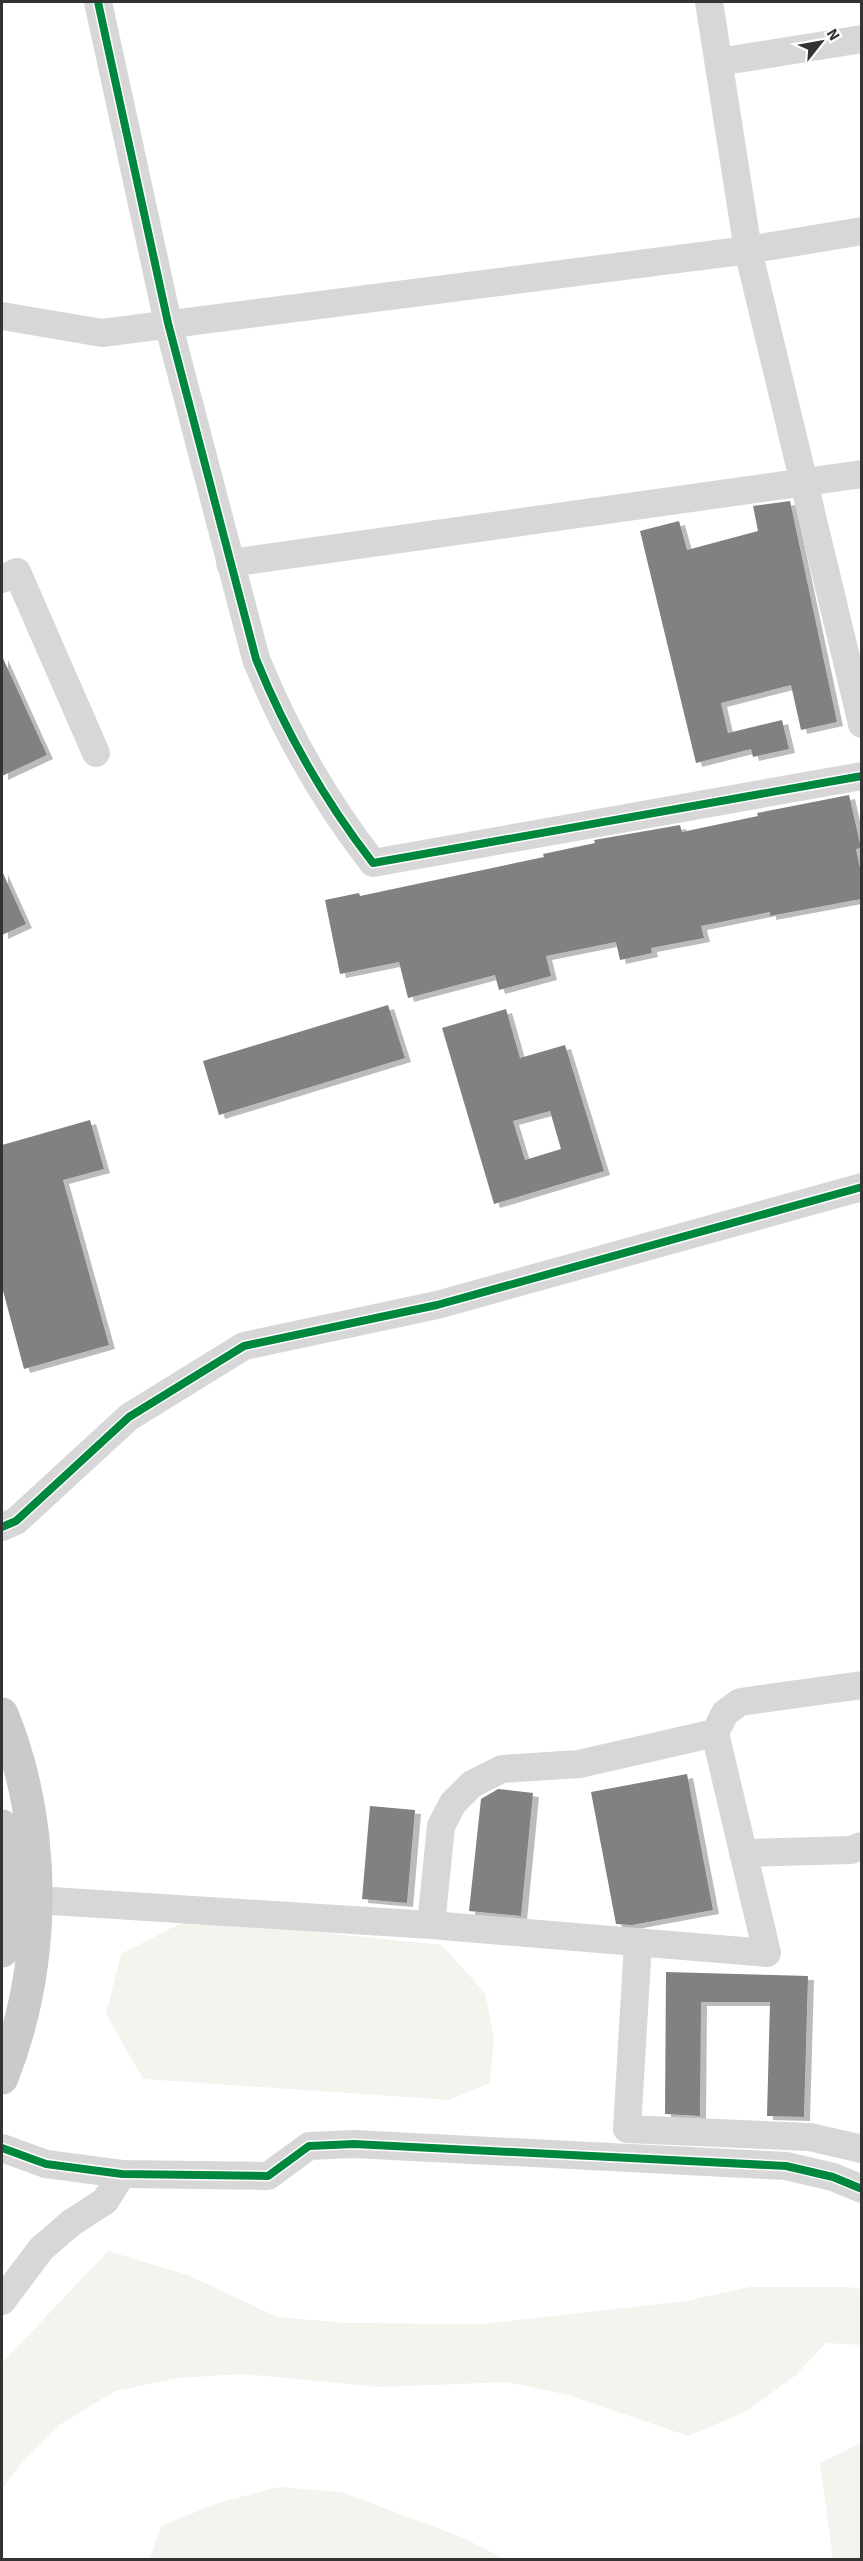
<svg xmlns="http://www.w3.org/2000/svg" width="863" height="2561" font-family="'Source Sans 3',sans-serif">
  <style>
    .green { fill: #f1f5ed }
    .building { fill: #818181; fill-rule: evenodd; filter: url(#shadow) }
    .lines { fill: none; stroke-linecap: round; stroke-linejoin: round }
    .minor { stroke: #d7d7d7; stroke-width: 28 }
    .major { stroke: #cacaca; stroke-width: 33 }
    .cycleway-casing { stroke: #fff; stroke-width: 11 }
    .cycleway { stroke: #00873e; stroke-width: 8 }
  </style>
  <defs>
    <filter id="shadow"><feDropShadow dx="6" dy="4" stdDeviation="0" flood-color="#0004"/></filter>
  </defs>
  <rect width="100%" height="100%" fill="#fff"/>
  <g class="green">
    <path d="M189 1919 442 1945 485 1993 494 2036 490 2083 449 2100 143 2079 106 2014 121 1954Z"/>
    <path d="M108 2251 188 2275 277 2317 346 2323 483 2324 686 2301 750 2287H848L861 2289V2345L826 2343 796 2375 747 2411 688 2436 568 2395 508 2382 381 2387 243 2374 178 2378 115 2391 61 2424 17 2468 2 2489V2363Z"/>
    <path d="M861 2443V2559H833L820 2463Z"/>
    <path d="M279 2487 341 2492 464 2538 504 2559H150L161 2526 218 2503Z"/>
  </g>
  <g class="building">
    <path d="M790 501 837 722 801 730 791 685 721 703 728 733 782 720 789 749 753 757 751 749 696 763 640 531 679 521 687 550 758 531 753 506Z"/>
    <path d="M2 656 47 755 2 776Z"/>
    <path d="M849 795 861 848 856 849 861 873V899L770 916V912L701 926 704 938 651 948 652 953 620 960 616 942 546 956 551 976 499 990 495 975 408 998 399 962 340 974 325 900 359 893 360 896 544 857 543 854 595 843 594 840 680 825 682 832 758 816 757 813Z"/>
    <path d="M2 871 26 924 2 935Z"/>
    <path d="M388 1005 405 1058 219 1115 203 1061Z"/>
    <path d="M506 1009 520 1058 565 1045 604 1171 494 1204 442 1028ZM550 1111 561 1149 525 1160 513 1121Z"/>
    <path d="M90 1120 104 1169 63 1180 109 1345 24 1369 2 1287V1145Z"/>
    <path d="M687 1774 713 1910 632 1925 616 1924 591 1792Z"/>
    <path d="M498 1789 533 1793 521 1916 469 1911 481 1799Z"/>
    <path d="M370 1806 415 1810 407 1903 362 1899Z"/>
    <path d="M666 1972 808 1976 804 2117 767 2116 770 2002H701L700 2116 665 2114Z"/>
  </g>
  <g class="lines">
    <g class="minor">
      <path d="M98 2 168 323 256 659C286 733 324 800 373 863L862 776"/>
      <path d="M709 2 748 250 862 724"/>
      <path d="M719 62 862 39"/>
      <path d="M2 316 102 333 748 250 862 231"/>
      <path d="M230 563 862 474"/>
      <path d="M2 579 17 572 96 753"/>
      <path d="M2 1527 16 1521 129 1417 244 1346 437 1305 862 1187"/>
      <path d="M715 1733 725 1713 740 1702 862 1685"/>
      <path d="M743 1853 851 1850 862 1846"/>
      <path d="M36 1900 431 1925 767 1953 715 1733 579 1764 502 1769 472 1784 453 1803 441 1826 431 1925"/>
      <path d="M638 1943 627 2129 810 2137 862 2149"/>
      <path d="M2 2148 46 2164 122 2174 268 2176 309 2146 354 2144 786 2166 833 2177 862 2189"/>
      <path d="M2 2301 41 2249 71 2223 105 2201 122 2174"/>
    </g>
    <g class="major">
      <path d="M2 1714C48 1828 47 1964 2 2078"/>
      <path d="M2 1826 6 1869 2 1951"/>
    </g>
    <defs>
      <g id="cycleway">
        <path d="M98 2 168 323 256 659C286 733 324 800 373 863L862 776"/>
        <path d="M2 1527 16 1521 129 1417 244 1346 437 1305 862 1187"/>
        <path d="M2 2148 46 2164 122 2174 268 2176 309 2146 354 2144 786 2166 833 2177 862 2189"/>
      </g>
    </defs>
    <use href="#cycleway" class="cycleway-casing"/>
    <use href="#cycleway" class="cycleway"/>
  </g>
  <rect width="863" height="2561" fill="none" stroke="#333333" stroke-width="6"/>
  <g transform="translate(821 42) rotate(59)" stroke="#ffffff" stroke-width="4.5" paint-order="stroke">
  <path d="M0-4.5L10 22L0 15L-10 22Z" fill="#333333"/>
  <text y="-9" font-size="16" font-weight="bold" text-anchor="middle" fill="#333333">N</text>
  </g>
</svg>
